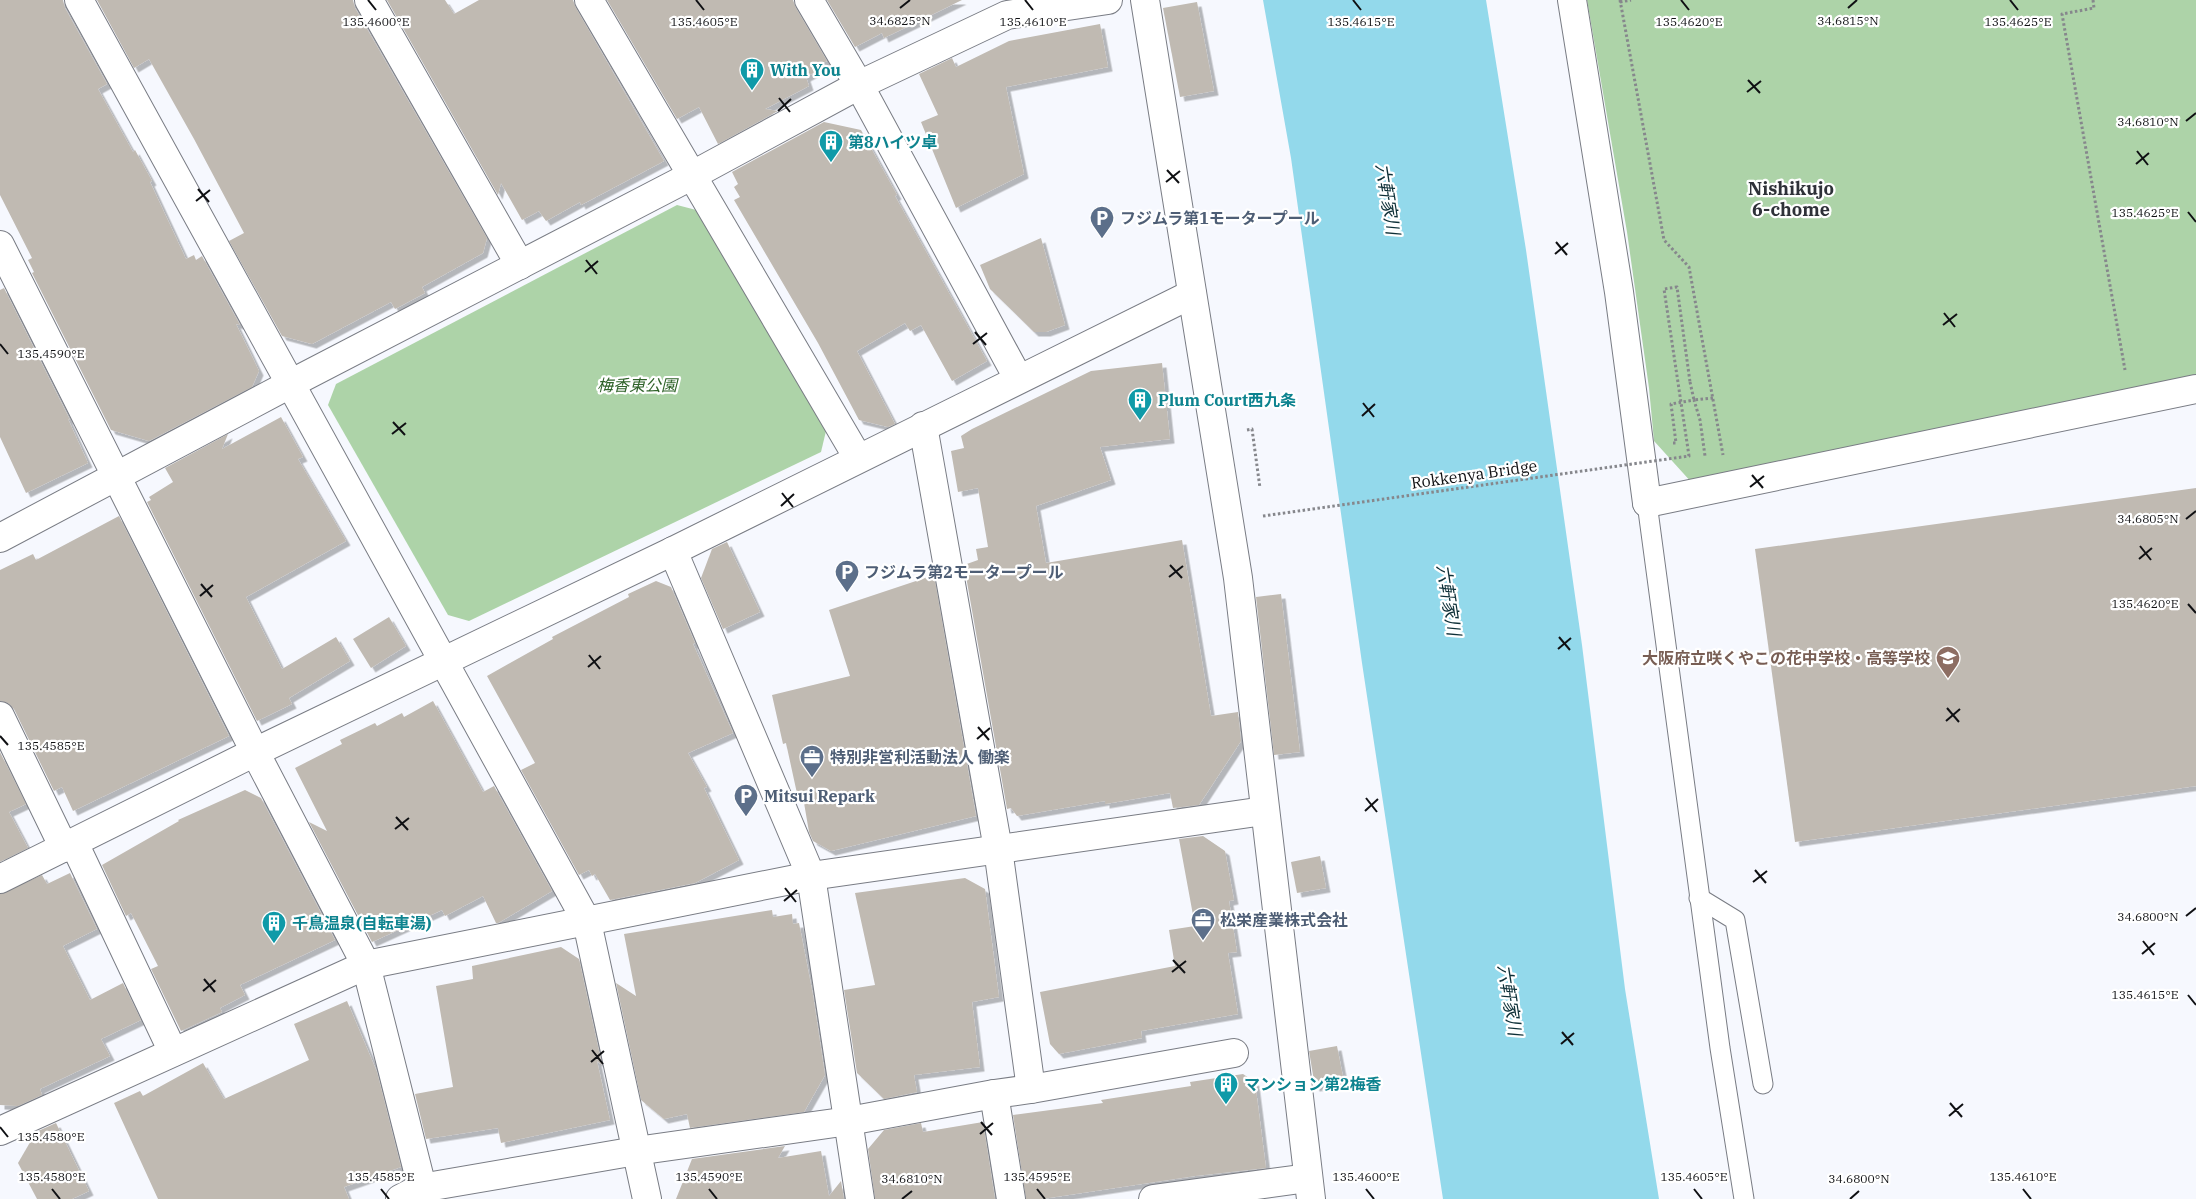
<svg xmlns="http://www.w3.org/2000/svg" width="2196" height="1199" font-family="'IBM Plex Serif','Noto Sans JP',serif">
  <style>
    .green { fill: #add3a8 }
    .water { fill: #93d9eb }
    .building { fill: #c0bab2; filter: url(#shadow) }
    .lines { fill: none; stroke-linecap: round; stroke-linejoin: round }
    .service-casing { stroke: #797c84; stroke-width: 21 }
    .pedestrian-casing { stroke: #797c84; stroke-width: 30 }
    .minor-casing { stroke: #797c84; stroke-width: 30 }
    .path { stroke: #86878c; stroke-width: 3; stroke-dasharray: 2.5 2.5; stroke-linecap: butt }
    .service { stroke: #fff; stroke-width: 19 }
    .pedestrian { stroke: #fff; stroke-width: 28 }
    .minor { stroke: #fff; stroke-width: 28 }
    .path-bridge { stroke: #86878c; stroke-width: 3; stroke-dasharray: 2.5 2.5; stroke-linecap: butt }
    .ticks { fill: none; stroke: #0f1013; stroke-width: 2 }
    .labels { text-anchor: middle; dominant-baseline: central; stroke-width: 4.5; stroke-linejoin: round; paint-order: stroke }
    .culture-label { font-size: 16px; font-weight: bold; fill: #0d838f; stroke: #fff; text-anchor: start }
    .service-label { font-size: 16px; font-weight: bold; fill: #4e5e75; stroke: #fff; text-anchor: start }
    .park-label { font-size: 16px; font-style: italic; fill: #30632a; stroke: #fff }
    .street-label { font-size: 16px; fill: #0f1013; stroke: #fff }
    .education-label { font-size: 16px; font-weight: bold; fill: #785e54; stroke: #fff; text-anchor: end }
    .neighbourhood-label { font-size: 18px; font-weight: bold; fill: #2e3138; stroke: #fff }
    .water-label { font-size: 18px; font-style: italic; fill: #0e3038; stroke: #fff }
    .ticks-label { font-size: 12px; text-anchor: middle; fill: #0f1013; stroke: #fff; stroke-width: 4.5; stroke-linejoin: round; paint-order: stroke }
  </style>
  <defs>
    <filter id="shadow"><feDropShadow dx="4.5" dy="4.5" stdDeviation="0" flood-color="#0004"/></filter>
  </defs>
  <rect width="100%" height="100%" fill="#f6f8fe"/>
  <g class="green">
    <path d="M1587 0H2196V376L1693 484 1654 441 1649 388 1627 232Z"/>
    <path d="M677 205 700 211 826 431 821 452 469 621 448 615 328 405 336 384Z"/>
  </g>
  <path class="water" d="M1263 0H1486L1526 250 1582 645 1625 989 1659 1199H1443L1362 663 1291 158Z"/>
  <g class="building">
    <path d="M0 0H63L65 8 107 84 98 89 133 152 135 150 152 181 150 182 186 259 194 255 196 260 202 256 240 325 236 324 259 371 252 387 149 441 111 430 32 273 34 272 28 260 32 258 0 195Z"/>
    <path d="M97 0H353L355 8 487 238 483 253 422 287 425 293 395 309 391 302 312 344 282 336 229 241 244 233 194 139 149 59 134 68Z"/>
    <path d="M387 0H445L454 14 479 0H573L576 8 664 161 581 205 580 202 546 221 539 211 522 220 501 183 498 195Z"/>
    <path d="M607 0H793L796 8 827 61 817 66 819 70 806 77 809 86 765 109 778 111 718 144 699 107 677 119Z"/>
    <path d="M827 0H962L884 38 882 33 855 47Z"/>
    <path d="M1197 2 1214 91 1180 97 1163 8Z"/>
    <path d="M1100 24 1108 67 1006 87 1024 174 956 208 921 122 938 115 919 74 952 58 956 67 1009 41Z"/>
    <path d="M824 122 861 130 897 195 895 196 987 361 952 381 921 325 910 331 905 323 857 351 895 424 888 427 859 420 818 343 734 200 740 197 734 187 738 184 732 172Z"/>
    <path d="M1041 238 1065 325 1046 332H1034L990 289 980 265Z"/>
    <path d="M4 288 70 420 68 419 88 463 26 493 0 437V290Z"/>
    <path d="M1162 363 1170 439 1100 447 1111 480 1036 506 1046 563 1182 540 1211 716 1238 712 1241 741 1199 805 1173 808 1170 793 1105 804V801L1017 816 1011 808 1007 809 964 565 978 560 976 549 988 547 978 488 958 492 951 451 964 448 961 436 972 429 1091 371Z"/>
    <path d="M281 417 303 457 298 459 346 541 246 597 282 669 336 637 350 661 289 698 292 704 257 721 147 502 151 500 149 497 173 482 165 468 228 434 222 449Z"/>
    <path d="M2196 488V786L1795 842 1755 549Z"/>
    <path d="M119 516 229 736 73 811 62 787 54 791 14 709 8 703 0 701V570L33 554 36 560Z"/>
    <path d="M727 542 760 612 723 629 701 578 712 549Z"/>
    <path d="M934 575 976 816 831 851 813 841 809 832 803 797 798 798 786 743 783 744 772 695 850 676 829 610Z"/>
    <path d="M656 581 671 587 695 643 693 644 733 733 688 753 707 787 704 788 739 860 695 883 610 900 595 874 592 876 589 870 579 875 521 770 535 763 487 676 553 639 552 637 629 597 628 594Z"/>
    <path d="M1281 594 1300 752 1274 755 1256 597Z"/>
    <path d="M389 617 406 646 371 668 353 639Z"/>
    <path d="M433 701 483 792 494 786 552 891 498 923H496L483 896 445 916 442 910 372 942 309 822 327 831 295 768 342 744 340 740 375 723 377 726 402 713 404 717Z"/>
    <path d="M0 752 26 804 9 812 28 848 0 862Z"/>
    <path d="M245 790 261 798 335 940 240 985 245 995 220 1008 222 1012 181 1031 151 969 158 966 131 913 126 916 102 865 179 821 178 820Z"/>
    <path d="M1203 836 1225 851 1234 900 1229 901 1237 952 1228 953 1238 1014 1141 1031 1142 1038 1059 1054 1050 1044 1040 992 1175 966 1169 930 1195 926 1179 839Z"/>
    <path d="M1320 856 1326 888 1297 893 1291 862Z"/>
    <path d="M70 873 97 929 63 946 90 1000 123 983 141 1020 101 1039 110 1056 40 1089 42 1095 18 1106 0 1105V894L42 875 47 884Z"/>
    <path d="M965 878 985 889 999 997 972 1002 980 1067 914 1075 917 1092 884 1099 857 1073 844 990 875 985 855 893Z"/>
    <path d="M772 910 773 917 792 914 793 924 799 923 813 995 825 1075 804 1112 690 1128 687 1114 664 1119 641 1100 616 983 636 996 624 934Z"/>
    <path d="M561 947 579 959 602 1065 597 1061 610 1120 501 1143 498 1128 426 1139 415 1094 453 1087 436 986 473 979 472 966Z"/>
    <path d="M347 1001 377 1072 401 1167 344 1187 349 1199H158L114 1103 140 1091 143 1096 203 1063 224 1099 309 1060 294 1024Z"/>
    <path d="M1337 1046 1344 1082 1315 1087 1309 1051Z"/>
    <path d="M1243 1074 1255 1082 1266 1168 1195 1176 1042 1199H1026L1013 1115 1103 1103 1101 1100 1191 1086 1190 1082Z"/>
    <path d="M983 1122 995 1199H875L868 1149 884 1130 921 1123 923 1132Z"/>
    <path d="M56 1123 89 1191 72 1199H37L18 1163 36 1132Z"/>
    <path d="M785 1146 778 1158 821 1151 829 1196 841 1181 844 1199H676L692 1159Z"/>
  </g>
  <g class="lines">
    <defs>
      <g id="service">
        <path d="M1647 503 1720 1048 1744 1199"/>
        <path d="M1699 898 1735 920 1763 1084"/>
      </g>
      <path id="pedestrian" d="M1647 503 2196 389"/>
      <g id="minor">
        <path d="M79 0 587 922 647 1199"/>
        <path d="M369 0 520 265"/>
        <path d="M589 0 858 458"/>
        <path d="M809 0 859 85 1018 378"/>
        <path d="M1145 0 1238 578 1311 1199"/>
        <path d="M1572 0 1619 292 1647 503"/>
        <path d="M0 245 255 752 366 965 425 1199"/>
        <path d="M923 426 998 849 1031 1089"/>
        <path d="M0 538 290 384 691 176 859 85 1007 15 1108 0"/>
        <path d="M673 551 811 876 860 1199"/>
        <path d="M0 716 64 848"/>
        <path d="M74 843 173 1052"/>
        <path d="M0 879 255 752 673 551 1192 294"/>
        <path d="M994 1094 1011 1199"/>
        <path d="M0 1131 366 965 811 876 1264 811"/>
        <path d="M400 1199 421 1188 636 1151 849 1121 994 1094 1031 1089 1234 1053"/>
        <path d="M1153 1199 1308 1178"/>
      </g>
    </defs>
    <use href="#service" class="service-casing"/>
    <use href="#pedestrian" class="pedestrian-casing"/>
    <use href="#minor" class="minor-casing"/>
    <g class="path">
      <path d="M1620 0 1664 240 1689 267 1723 455"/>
      <path d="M2093 0 2094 8 2062 14 2125 370"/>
      <path d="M1620 2 1631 0"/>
      <path d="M1690 382 1694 400 1713 398"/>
      <path d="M1247 430 1252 429 1260 488"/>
      <path d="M1673 443H1676L1671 404 1694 400 1700 420 1705 456"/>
    </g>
    <use href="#service" class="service"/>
    <use href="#pedestrian" class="pedestrian"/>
    <use href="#minor" class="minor"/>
    <path class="path-bridge" d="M1263 516 1689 456 1664 289 1677 287 1690 382"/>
  </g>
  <path class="ticks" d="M368 0 376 10M696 0 704 10M1025 0 1033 10M1353 0 1361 10M1681 0 1689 10M2010 0 2018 10M900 8 910 0M1848 8 1857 0M1748 80 1760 93M1747 92 1761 81M779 98 790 112M778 111 791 99M2186 121 2196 113M2137 151 2148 165M2136 164 2149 153M1167 170 1179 183M1166 182 1180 171M198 189 209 202M196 201 210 190M2188 212 2196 222M1556 242 1567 255M1555 254 1568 243M586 260 597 274M585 272 598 261M1944 313 1955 327M1943 325 1957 314M975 332 986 345M0 344 8 354M973 344 987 333M1363 403 1374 417M1362 416 1375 404M393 422 405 435M392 434 406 423M1752 475 1763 488M1750 487 1764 476M782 493 793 507M781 506 794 494M2186 519 2196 511M2140 546 2151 560M2139 559 2152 548M1170 565 1182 578M1169 577 1183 566M201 584 212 597M200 596 213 585M2188 604 2196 613M1559 637 1570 650M1558 649 1571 638M589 655 600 669M588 667 601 656M1947 708 1959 722M1946 721 1960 709M978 727 989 740M0 736 8 745M977 739 990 728M1366 798 1377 812M1365 811 1378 799M396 817 408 830M395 829 409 818M1755 870 1766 883M1753 882 1767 871M785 888 796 902M784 901 797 890M2186 916 2196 908M2143 941 2154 955M2142 954 2155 943M1173 960 1185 973M1172 972 1186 961M204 979 215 992M203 991 216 980M2188 995 2196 1005M1562 1032 1573 1045M1561 1044 1574 1033M592 1050 603 1064M591 1062 604 1051M1950 1103 1962 1117M1949 1116 1963 1104M981 1122 992 1135M0 1127 8 1137M980 1134 993 1123M52 1189 60 1199M381 1189 389 1199M709 1189 717 1199M1037 1189 1045 1199M1366 1189 1374 1199M1694 1189 1702 1199M2023 1189 2031 1199M902 1199 912 1191M1850 1199 1859 1191"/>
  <defs>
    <symbol id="building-pin" viewBox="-11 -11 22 30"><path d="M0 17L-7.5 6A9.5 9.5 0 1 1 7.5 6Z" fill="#0f9aa8" stroke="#fff"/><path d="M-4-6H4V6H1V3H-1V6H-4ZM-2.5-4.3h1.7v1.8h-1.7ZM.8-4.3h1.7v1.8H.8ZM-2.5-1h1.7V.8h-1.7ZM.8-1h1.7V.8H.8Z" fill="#fff"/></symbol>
    <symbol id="parking-pin" viewBox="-11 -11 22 30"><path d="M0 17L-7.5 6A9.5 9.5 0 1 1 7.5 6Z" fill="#5c6f8a" stroke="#fff"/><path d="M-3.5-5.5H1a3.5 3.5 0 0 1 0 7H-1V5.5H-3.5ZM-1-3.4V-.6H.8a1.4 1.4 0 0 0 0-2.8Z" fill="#fff"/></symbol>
    <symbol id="school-pin" viewBox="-11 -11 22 30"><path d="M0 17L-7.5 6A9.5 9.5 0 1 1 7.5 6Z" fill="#8d6e63" stroke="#fff"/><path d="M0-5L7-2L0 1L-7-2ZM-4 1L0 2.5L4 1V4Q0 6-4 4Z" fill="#fff"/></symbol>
    <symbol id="office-pin" viewBox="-11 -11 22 30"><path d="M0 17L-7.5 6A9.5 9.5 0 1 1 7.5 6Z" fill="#5c6f8a" stroke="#fff"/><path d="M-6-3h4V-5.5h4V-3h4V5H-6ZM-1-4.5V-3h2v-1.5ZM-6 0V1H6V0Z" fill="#fff"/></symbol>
  </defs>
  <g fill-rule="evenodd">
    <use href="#building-pin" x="738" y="56" width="28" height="38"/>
    <use href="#building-pin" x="817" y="128" width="28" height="38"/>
    <use href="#parking-pin" x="1088" y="204" width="28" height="38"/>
    <use href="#building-pin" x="1126" y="386" width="28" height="38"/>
    <use href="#parking-pin" x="833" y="558" width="28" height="38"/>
    <use href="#school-pin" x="1934" y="644" width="28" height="38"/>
    <use href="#office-pin" x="798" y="743" width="28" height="38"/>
    <use href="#parking-pin" x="732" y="782" width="28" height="38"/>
    <use href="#office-pin" x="1189" y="906" width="28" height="38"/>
    <use href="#building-pin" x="260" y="909" width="28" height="38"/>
    <use href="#building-pin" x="1212" y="1070" width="28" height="38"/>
  </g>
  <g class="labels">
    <g class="culture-label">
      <text x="770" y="70">With You</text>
      <text x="848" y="142">第8ハイツ卓</text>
      <text x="1158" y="400">Plum Court西九条</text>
      <text x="292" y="923">千鳥温泉(自転車湯)</text>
      <text x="1244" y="1084">マンション第2梅香</text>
    </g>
    <g class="service-label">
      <text x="1120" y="218">フジムラ第1モータープール</text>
      <text x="864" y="572">フジムラ第2モータープール</text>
      <text x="830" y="757">特別非営利活動法人 働楽</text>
      <text x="764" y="796">Mitsui Repark</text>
      <text x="1220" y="920">松栄産業株式会社</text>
    </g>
    <g class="park-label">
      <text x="637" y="385">梅香東公園</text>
    </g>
    <g class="street-label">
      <text transform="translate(1474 474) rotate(-8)">Rokkenya Bridge</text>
    </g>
    <g class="education-label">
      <text x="1930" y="658">大阪府立咲くやこの花中学校・高等学校</text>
    </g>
    <g class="neighbourhood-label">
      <text x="1791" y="188">Nishikujo<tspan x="1791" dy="21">6-chome</tspan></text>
    </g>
    <g class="water-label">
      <text transform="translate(1388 199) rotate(81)">六軒家川</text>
      <text transform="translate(1449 600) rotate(81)">六軒家川</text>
      <text transform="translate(1510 1000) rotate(81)">六軒家川</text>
    </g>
  </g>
  <g class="ticks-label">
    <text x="900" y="25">34.6825°N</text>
    <text x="1848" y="25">34.6815°N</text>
    <text x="704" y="26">135.4605°E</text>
    <text x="1361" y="26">135.4615°E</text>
    <text x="376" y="26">135.4600°E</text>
    <text x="1033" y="26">135.4610°E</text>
    <text x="1689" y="26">135.4620°E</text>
    <text x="2018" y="26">135.4625°E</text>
    <text x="2148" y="126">34.6810°N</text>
    <text x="2145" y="217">135.4625°E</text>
    <text x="51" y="358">135.4590°E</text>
    <text x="2148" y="523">34.6805°N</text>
    <text x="2145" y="608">135.4620°E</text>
    <text x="51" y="750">135.4585°E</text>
    <text x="2148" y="921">34.6800°N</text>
    <text x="2145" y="999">135.4615°E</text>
    <text x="51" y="1141">135.4580°E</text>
    <text x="52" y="1181">135.4580°E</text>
    <text x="381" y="1181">135.4585°E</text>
    <text x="709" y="1181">135.4590°E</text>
    <text x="1037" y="1181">135.4595°E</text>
    <text x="1366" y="1181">135.4600°E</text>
    <text x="1694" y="1181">135.4605°E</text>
    <text x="2023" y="1181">135.4610°E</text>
    <text x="912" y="1183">34.6810°N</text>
    <text x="1859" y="1183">34.6800°N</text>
  </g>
</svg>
